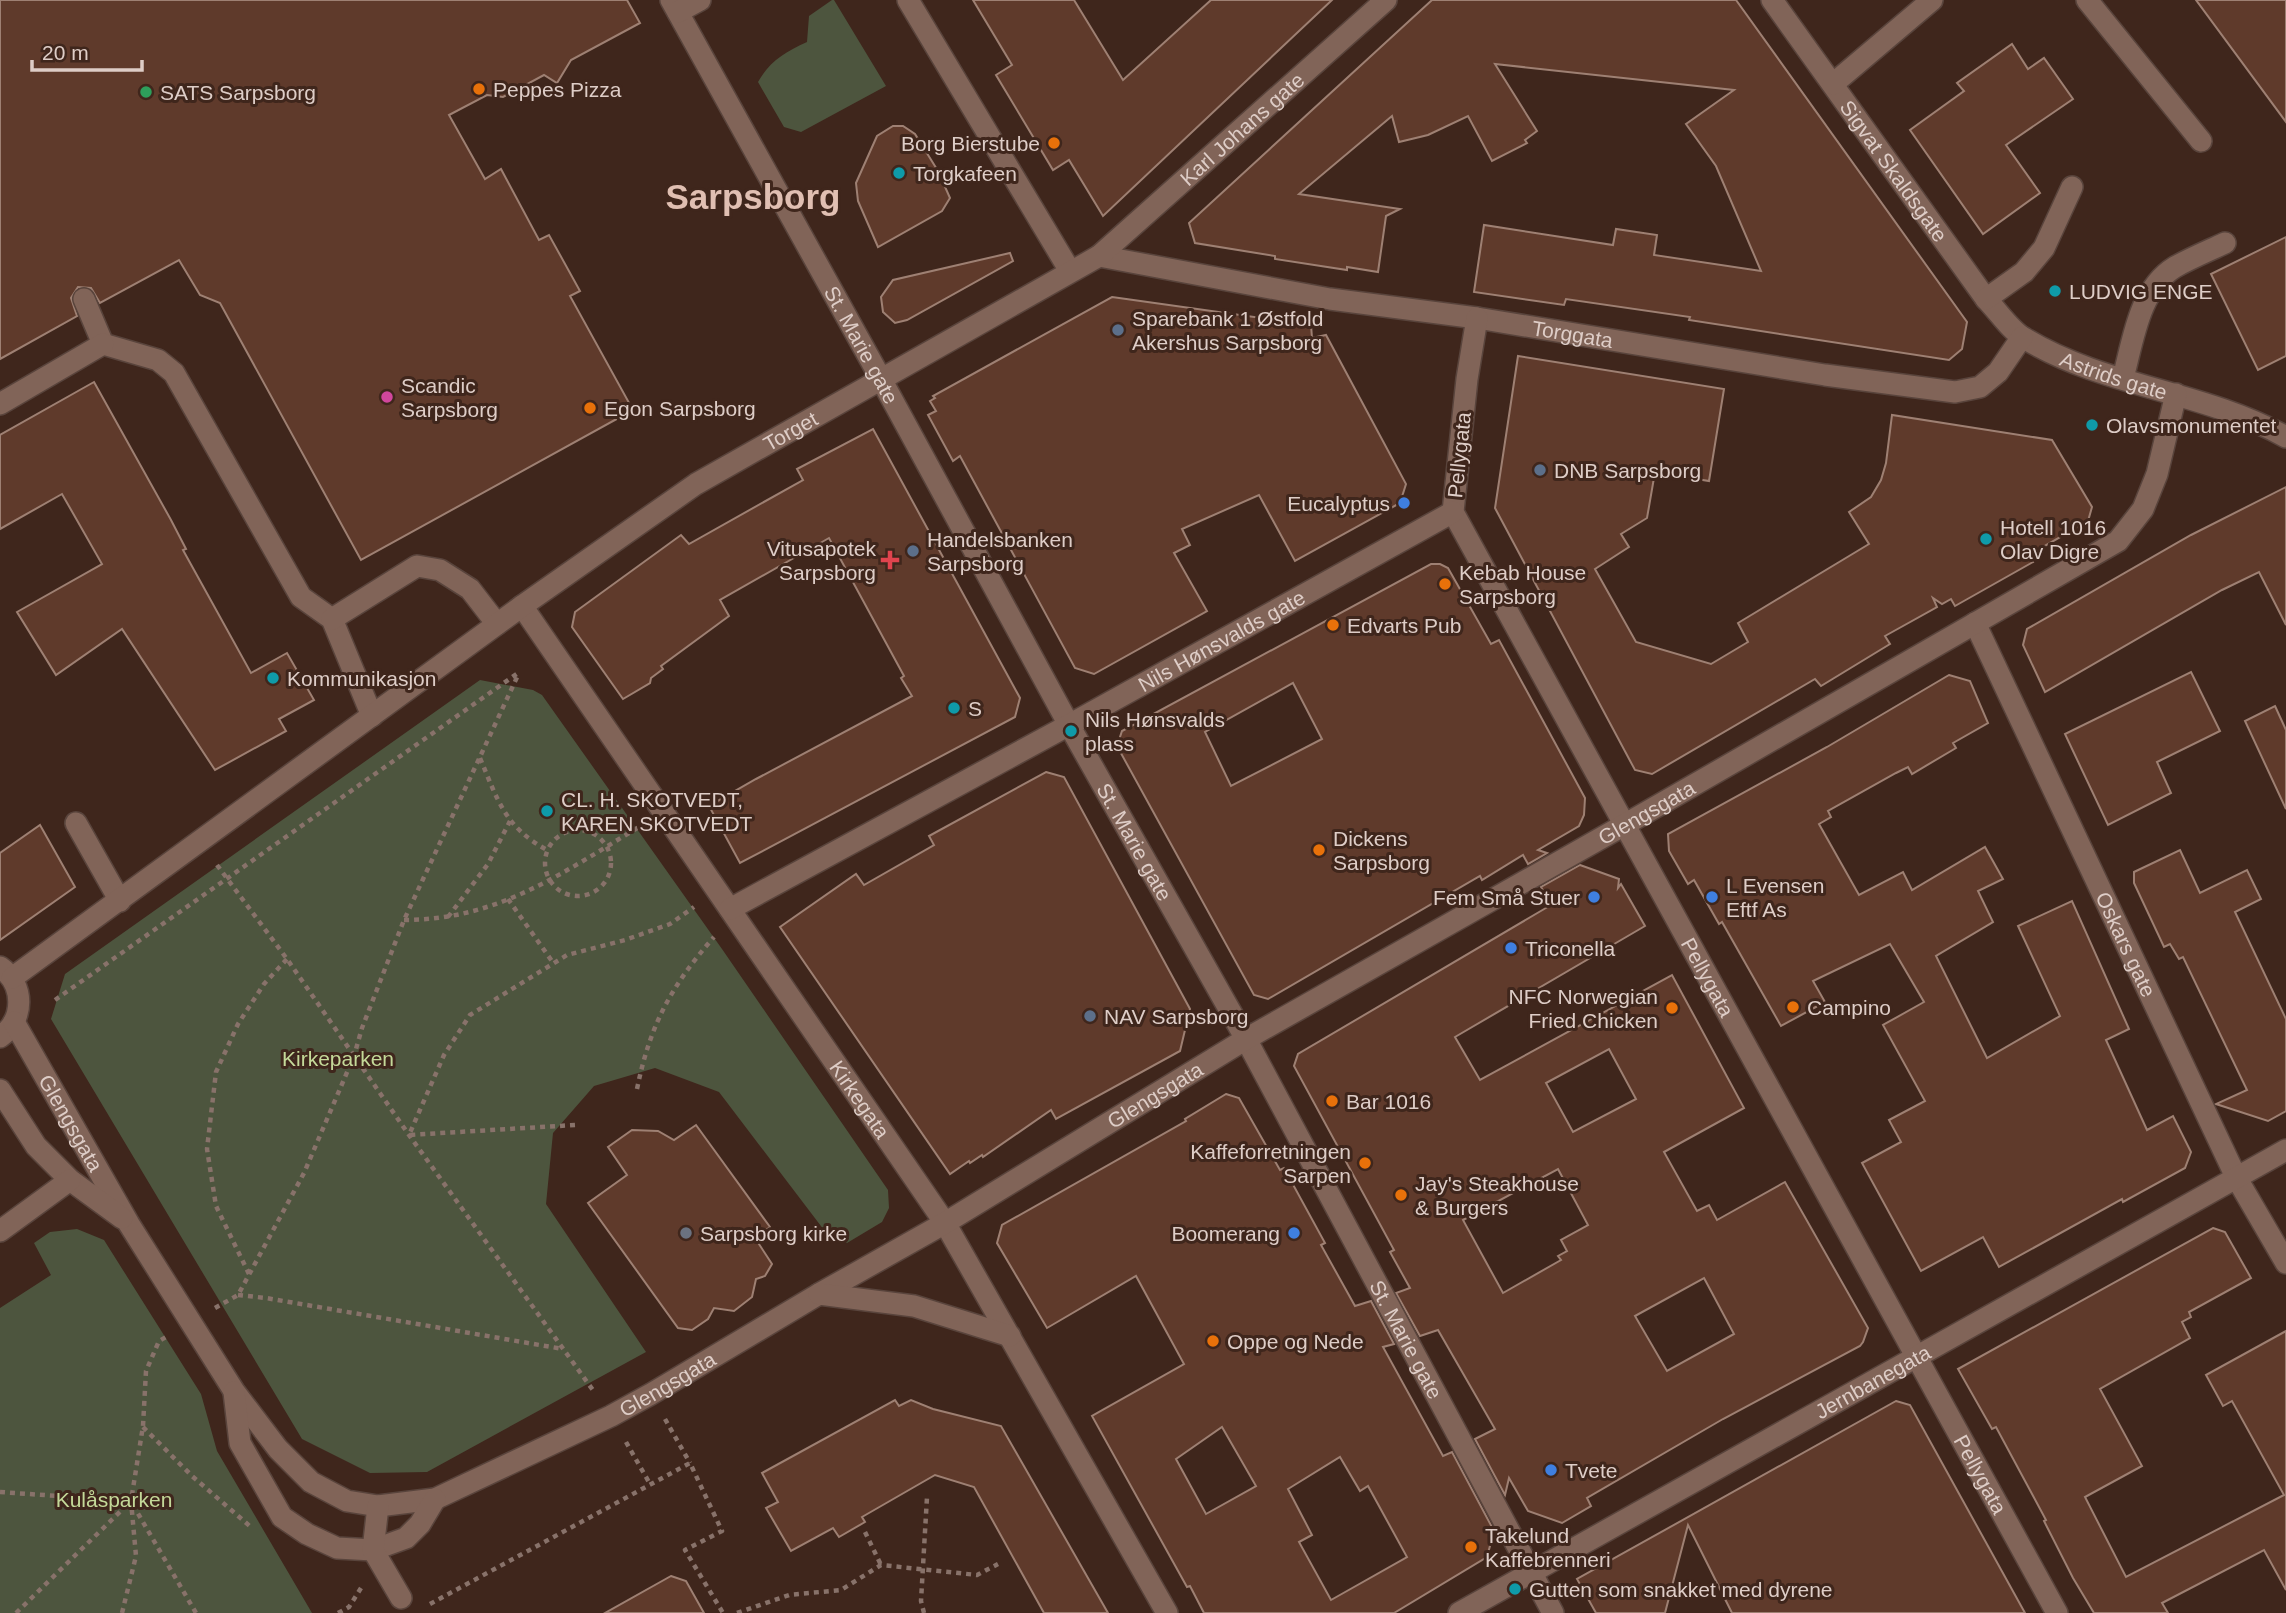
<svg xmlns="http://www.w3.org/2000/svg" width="2286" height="1613" font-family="Helvetica,sans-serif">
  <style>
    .green { fill: #4d553e }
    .building { fill: #5f3a2b; stroke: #9e8073; stroke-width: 2; fill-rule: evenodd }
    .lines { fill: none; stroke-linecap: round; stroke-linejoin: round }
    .minor-casing { stroke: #59443c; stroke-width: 24 }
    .path { stroke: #88726a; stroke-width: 4.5; stroke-dasharray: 5 5; stroke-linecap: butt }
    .minor { stroke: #816458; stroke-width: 21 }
    .food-dot { fill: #e8710a; stroke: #3f261c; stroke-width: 2.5 }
    .leisure-dot { fill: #2e9e5b; stroke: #3f261c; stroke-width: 2.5 }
    .culture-dot { fill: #0f9aa8; stroke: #3f261c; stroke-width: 2.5 }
    .service-dot { fill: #5c6f8a; stroke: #3f261c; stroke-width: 2.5 }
    .hotel-dot { fill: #d1479c; stroke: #3f261c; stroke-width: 2.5 }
    .shop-dot { fill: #3f7fe0; stroke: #3f261c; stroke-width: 2.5 }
    .health-dot { fill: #e0444e; stroke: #3f261c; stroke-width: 2.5 }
    .worship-dot { fill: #6b7280; stroke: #3f261c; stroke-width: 2.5 }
    .labels { text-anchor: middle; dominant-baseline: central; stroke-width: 6; stroke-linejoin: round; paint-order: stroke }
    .poi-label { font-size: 21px; fill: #decdc7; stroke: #3f261c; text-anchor: start }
    .street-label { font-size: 21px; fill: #decdc7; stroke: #3f261c }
    .park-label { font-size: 21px; fill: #c4d999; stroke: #3f261c }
    .town-label { font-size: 35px; font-weight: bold; fill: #e0bfb2; stroke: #3f261c }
  </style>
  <rect width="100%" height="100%" fill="#3f261c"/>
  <g class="green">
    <path d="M832 0H834L886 86 801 132 784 127 758 82C770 61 785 52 807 42L809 16Z"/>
    <path d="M480 680 533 690 542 695 722 949 888 1190 889 1208 882 1222 847 1243 827 1234 719 1092 655 1068 594 1086 553 1133 546 1204 646 1352 427 1472 370 1473 302 1439 51 1019 65 974Z"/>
    <path d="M77 1229 104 1240 201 1394 217 1451 312 1613H0V1308L51 1275 34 1243 50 1232Z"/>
  </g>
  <g class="building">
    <path d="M0 0H627L640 23 571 60 557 83 544 75 503 97 487 95 449 115 485 179 501 169 539 240 549 235 580 291 570 296 633 410 361 560 220 303 200 295 179 260 100 303 91 288 78 287 71 298 77 316 0 359Z"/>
    <path d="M973 0H1074L1123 80 1211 0H1332L1103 216 1069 160 1053 170 996 75 1012 65Z"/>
    <path d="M1432 0H1736L1967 322 1962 349 1949 360 1689 320 1690 317 1566 299 1564 305 1474 292 1484 225 1613 245 1616 229 1657 235 1654 255 1761 271 1716 166 1686 124 1734 90 1495 64 1537 131 1525 140 1527 143 1492 161 1468 116 1428 135 1399 142 1392 116 1299 194 1400 209 1386 216 1378 272 1347 267V270L1275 259V256L1195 243 1189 223Z"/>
    <path d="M2196 0H2286V122Z"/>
    <path d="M2012 44 2028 69 2044 58 2073 99 2006 145 2040 193 1983 234 1910 130 1964 91 1957 83Z"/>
    <path d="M893 126H903L915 134 938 171 950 198 942 211 878 247 858 201 856 183 877 136Z"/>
    <path d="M2286 237V356L2258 370 2211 274Z"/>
    <path d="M1010 253 1013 261 907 320 895 323 883 312 881 297 893 280Z"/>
    <path d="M1112 297 1311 325 1312 338 1326 335 1406 484 1400 503 1295 561 1259 495 1182 529 1190 545 1174 553 1207 611 1094 674 1075 668 960 456 953 461 928 415 936 411 930 401 935 398 933 396Z"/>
    <path d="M1518 356 1724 389 1709 481 1655 472 1647 518 1621 534 1629 547 1595 569 1636 642 1711 664 1748 642 1738 623 1869 544 1849 512 1871 497 1881 480 1886 463 1892 415 2052 440 2092 507 2088 521 2029 555 2033 562 1955 606 1951 599 1942 604 1933 598 1937 607 1885 636 1890 644 1821 686 1815 679 1652 774 1635 770 1495 508Z"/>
    <path d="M94 382 171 520 186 549 183 550 251 673 287 653 314 700 279 719 286 731 215 770 122 629 56 675 17 612 102 564 62 494 0 529V435Z"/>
    <path d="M873 429 1020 698 1015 717 740 863 709 806 756 779 912 696 901 678 904 676 829 538 720 600 729 616 661 666 663 669 651 678 650 683 623 699 572 627 575 612 681 535 689 544 803 480 797 469Z"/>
    <path d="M2286 487V625L2259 572 2222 590 2045 692 2023 645 2027 629 2191 535Z"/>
    <path d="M1431 564H1440L1448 568 1491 644 1499 640 1585 798 1584 815 1579 826 1538 850 1547 853 1528 864 1523 855 1482 880 1480 876 1268 999 1254 995 1117 746 1122 731ZM1293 683 1322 739 1231 786 1205 732Z"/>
    <path d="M2191 672 2220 731 2157 762 2171 793 2108 825 2065 734Z"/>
    <path d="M1949 675 1970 681 1988 723 1953 743 1956 748 1912 774 1908 767 1896 773 1828 811 1831 817 1819 824 1859 895 1903 872 1912 890 1985 847 2003 879 1978 891 1993 922 1936 956 1987 1058 2060 1016 2018 926 2072 901 2129 1029 2106 1040 2147 1130 2173 1116 2191 1152 2185 1168 2123 1202 2122 1199 1999 1267 1983 1237 1921 1271 1862 1163 1901 1142 1889 1120 1925 1101 1883 1025 1924 1002 1890 944 1813 981 1825 1002 1781 1026 1722 922 1719 924 1694 880 1688 884 1669 851 1668 834 1827 747Z"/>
    <path d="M2275 706 2286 730V809L2245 721Z"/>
    <path d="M1046 772 1064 777 1190 1009 1180 1051 1056 1119 1051 1110 983 1157 982 1155 970 1163 969 1161 950 1174 780 927 856 874 864 885 934 845 929 836Z"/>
    <path d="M40 825 75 887 0 940V853Z"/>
    <path d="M2180 850 2200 893 2247 870 2261 899 2235 912 2286 1019V1111L2268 1121 2216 1104 2247 1090 2183 957 2179 959 2170 944 2164 947 2134 883V872Z"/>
    <path d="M1580 865 1619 879 1618 888 1621 884 1645 926 1455 1037 1480 1080 1672 975 1744 1108 1664 1152 1697 1211 1709 1205 1717 1220 1785 1182 1868 1328 1863 1342 1860 1346 1723 1419 1587 1498 1591 1506 1562 1523 1528 1511 1509 1478 1505 1495 1475 1439 1495 1429 1438 1330 1420 1336 1396 1293 1410 1288 1390 1252 1394 1250 1294 1066 1298 1054 1551 905 1541 887ZM1609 1049 1636 1099 1573 1132 1546 1083ZM1558 1169 1588 1225 1561 1240 1567 1251 1558 1256 1561 1260 1503 1293 1463 1220ZM1704 1278 1734 1334 1667 1371 1635 1316Z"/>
    <path d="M1226 1094 1239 1098 1280 1170 1284 1168 1325 1243 1321 1245 1355 1306 1371 1301 1394 1344 1383 1347 1443 1456 1452 1452 1494 1531 1487 1557 1394 1613H1204L1190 1586 1187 1587 1092 1416 1184 1364 1136 1276 1047 1328 997 1243 1002 1225 1186 1121 1185 1119ZM1222 1427 1256 1486 1206 1514 1176 1459ZM1340 1457 1360 1491 1368 1486 1407 1557 1331 1600 1299 1542 1312 1535 1288 1489Z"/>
    <path d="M696 1125 770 1227 755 1238 772 1264 765 1276 756 1279 752 1297 734 1311 714 1308 708 1319 692 1330 678 1328 588 1203 627 1175 608 1147 632 1130 658 1131 674 1140Z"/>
    <path d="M2213 1228 2225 1232 2251 1278 2189 1312 2191 1317 2182 1322 2190 1338 2100 1389 2142 1466 2085 1497 2126 1577 2284 1495 2232 1401 2223 1406 2206 1375 2286 1331V1590L2264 1550 2162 1603 2168 1613H2094L2073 1578 2044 1521 2046 1520 1996 1427 1992 1429 1958 1369Z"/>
    <path d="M895 1400 899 1406 911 1400 933 1409 1001 1426 1108 1613H1044L974 1487 935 1475 862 1517 865 1522 839 1537 833 1528 791 1551 766 1508 778 1502 762 1473Z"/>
    <path d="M1896 1401 1910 1405 2025 1613H1732L1688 1525 1665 1613H1596L1577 1579Z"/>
    <path d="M671 1576 686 1581 704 1613H605Z"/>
  </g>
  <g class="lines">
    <defs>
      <g id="minor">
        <path id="s1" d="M671 0 881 379 1069 725 1246 1039 1553 1613"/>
        <path d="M908 0 1070 271"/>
        <path id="s2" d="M1772 0 1986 299C1998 311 2010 330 2024 338 2104 387 2204 391 2286 437"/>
        <path d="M2087 0 2201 141"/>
        <path d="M678 12 700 0"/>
        <path d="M1833 84 1932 0"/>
        <path id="s3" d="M1099 256 1330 299 1477 318 1825 375 1955 392 1980 387 1998 372 2022 337"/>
        <path d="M84 299 103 344 158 360 174 373 301 597 332 619 372 716"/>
        <path d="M1986 299 2024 272 2044 248 2072 187"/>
        <path id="s4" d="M1477 318 1467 379 1453 512 2057 1613"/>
        <path d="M2123 378C2133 341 2139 289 2175 267 2191 258 2208 251 2225 243"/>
        <path d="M0 404 103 344"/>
        <path id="s5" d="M522 606 945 1223 1167 1613"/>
        <path d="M332 619 417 566 440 570 470 589 497 624"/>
        <path id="s6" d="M1975 623 2236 1177 2286 1263"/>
        <path d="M76 823 120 901"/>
        <path id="s7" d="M730 909 1069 725 1453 512"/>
        <path d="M0 967C25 984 25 1020 0 1037"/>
        <path id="s8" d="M12 978 522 606 696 484 1099 256 1386 0"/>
        <path id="s9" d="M14 1022 129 1224 234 1391 278 1449 311 1482 347 1501 378 1506 435 1499 611 1416 651 1394 819 1294 945 1223 1246 1039 1626 824 2118 541 2143 509 2157 474 2176 394"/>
        <path d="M0 1090 36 1146 70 1180 122 1218"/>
        <path d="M0 1231 70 1180"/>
        <path d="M819 1294 914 1306 1010 1336"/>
        <path d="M234 1392 240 1443 282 1517 307 1534 337 1548 373 1550 406 1538 420 1524 435 1499"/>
        <path d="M378 1506 373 1550 401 1598"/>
        <path id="s10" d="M1459 1613 2286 1150"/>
      </g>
    </defs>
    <use href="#minor" class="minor-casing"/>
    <g class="path">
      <path d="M480 758C498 801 505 827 547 850"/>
      <circle cx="578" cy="863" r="33"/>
      <path d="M217 865 287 959 409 1135 595 1393"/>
      <path d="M508 899 554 964"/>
      <path d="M448 917 488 864 510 821"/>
      <path d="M404 920C498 920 562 873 639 827"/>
      <path d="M55 1000 518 673"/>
      <path d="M637 1089C650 1025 671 986 714 937"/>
      <path d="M575 1125 409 1135 444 1055 470 1015 567 955 625 940 670 924 694 907"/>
      <path d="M249 1274 216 1206 207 1149 216 1072 238 1024 264 984 287 959"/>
      <path d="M238 1295 266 1298 563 1349"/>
      <path d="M215 1308 238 1295 304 1173 354 1056 362 1028 404 920 519 673"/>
      <path d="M665 1419 690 1463"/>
      <path d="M143 1427 192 1476 252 1528"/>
      <path d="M626 1442 650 1484"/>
      <path d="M0 1492 130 1501"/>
      <path d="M133 1505 196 1613"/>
      <path d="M865 1532 881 1565"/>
      <path d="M430 1604 690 1463 722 1531 685 1550 723 1613"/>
      <path d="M16 1613 130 1502"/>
      <path d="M122 1613 136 1556 131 1501 143 1426 146 1371 159 1341 166 1337"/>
      <path d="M338 1613 349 1607 361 1588"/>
      <path d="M737 1613 789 1595 841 1590 881 1565 977 1575 998 1564"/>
      <path d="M924 1613 921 1601 927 1497"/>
    </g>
    <use href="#minor" class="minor"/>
  </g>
  <g class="food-dot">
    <circle cx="479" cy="89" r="7"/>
    <circle cx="1054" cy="143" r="7"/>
    <circle cx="590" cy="408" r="7"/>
    <circle cx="1445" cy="584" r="7"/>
    <circle cx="1333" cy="625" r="7"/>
    <circle cx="1319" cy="850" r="7"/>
    <circle cx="1793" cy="1007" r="7"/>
    <circle cx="1672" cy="1008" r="7"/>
    <circle cx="1332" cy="1101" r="7"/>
    <circle cx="1365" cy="1163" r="7"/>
    <circle cx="1401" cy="1195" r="7"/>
    <circle cx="1213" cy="1341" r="7"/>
    <circle cx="1471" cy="1547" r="7"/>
  </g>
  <circle class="leisure-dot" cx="146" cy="92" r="7"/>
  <g class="culture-dot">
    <circle cx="899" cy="173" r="7"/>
    <circle cx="2055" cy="291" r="7"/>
    <circle cx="2092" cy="425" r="7"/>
    <circle cx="1986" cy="539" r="7"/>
    <circle cx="273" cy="678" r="7"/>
    <circle cx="954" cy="708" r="7"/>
    <circle cx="1071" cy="731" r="7"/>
    <circle cx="547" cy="811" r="7"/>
    <circle cx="1515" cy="1589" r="7"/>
  </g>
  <g class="service-dot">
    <circle cx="1118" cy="330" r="7"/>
    <circle cx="1540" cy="470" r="7"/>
    <circle cx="913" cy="551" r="7"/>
    <circle cx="1090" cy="1016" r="7"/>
  </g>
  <circle class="hotel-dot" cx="387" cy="397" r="7"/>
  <g class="shop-dot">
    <circle cx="1404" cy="503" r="7"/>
    <circle cx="1594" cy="897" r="7"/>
    <circle cx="1712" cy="897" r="7"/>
    <circle cx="1511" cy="948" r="7"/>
    <circle cx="1294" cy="1233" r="7"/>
    <circle cx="1551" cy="1470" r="7"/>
  </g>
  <path class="health-dot" d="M886.5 549.5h7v7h7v7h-7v7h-7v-7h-7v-7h7z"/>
  <circle class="worship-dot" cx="686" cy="1233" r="7"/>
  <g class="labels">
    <g class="poi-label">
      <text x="493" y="89">Peppes Pizza</text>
      <text x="160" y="92">SATS Sarpsborg</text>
      <text x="1040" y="143" text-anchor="end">Borg Bierstube</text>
      <text x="913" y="173">Torgkafeen</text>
      <text x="2069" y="291">LUDVIG ENGE</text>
      <text x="1132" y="318">Sparebank 1 Østfold<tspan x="1132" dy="24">Akershus Sarpsborg</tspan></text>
      <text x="401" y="385">Scandic<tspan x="401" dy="24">Sarpsborg</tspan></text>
      <text x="604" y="408">Egon Sarpsborg</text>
      <text x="2106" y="425">Olavsmonumentet</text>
      <text x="1554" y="470">DNB Sarpsborg</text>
      <text x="1390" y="503" text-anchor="end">Eucalyptus</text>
      <text x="2000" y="527">Hotell 1016<tspan x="2000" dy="24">Olav Digre</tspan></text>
      <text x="927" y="539">Handelsbanken<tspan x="927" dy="24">Sarpsborg</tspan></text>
      <text x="876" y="548" text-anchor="end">Vitusapotek<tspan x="876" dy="24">Sarpsborg</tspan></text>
      <text x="1459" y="572">Kebab House<tspan x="1459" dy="24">Sarpsborg</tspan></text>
      <text x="1347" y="625">Edvarts Pub</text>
      <text x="287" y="678">Kommunikasjon</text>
      <text x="968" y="708">S</text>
      <text x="1085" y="719">Nils Hønsvalds<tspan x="1085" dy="24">plass</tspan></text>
      <text x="561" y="799">CL. H. SKOTVEDT,<tspan x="561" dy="24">KAREN SKOTVEDT</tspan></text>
      <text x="1333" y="838">Dickens<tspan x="1333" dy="24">Sarpsborg</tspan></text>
      <text x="1726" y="885">L Evensen<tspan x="1726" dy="24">Eftf As</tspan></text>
      <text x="1580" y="897" text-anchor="end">Fem Små Stuer</text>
      <text x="1525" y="948">Triconella</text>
      <text x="1658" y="996" text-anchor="end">NFC Norwegian<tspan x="1658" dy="24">Fried Chicken</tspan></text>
      <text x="1807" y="1007">Campino</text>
      <text x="1104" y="1016">NAV Sarpsborg</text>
      <text x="1346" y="1101">Bar 1016</text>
      <text x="1351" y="1151" text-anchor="end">Kaffeforretningen<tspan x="1351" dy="24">Sarpen</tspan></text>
      <text x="1415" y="1183">Jay's Steakhouse<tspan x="1415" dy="24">&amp; Burgers</tspan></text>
      <text x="700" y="1233">Sarpsborg kirke</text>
      <text x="1280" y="1233" text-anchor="end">Boomerang</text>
      <text x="1227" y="1341">Oppe og Nede</text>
      <text x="1565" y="1470">Tvete</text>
      <text x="1485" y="1535">Takelund<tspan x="1485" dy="24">Kaffebrenneri</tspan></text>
      <text x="1529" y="1589">Gutten som snakket med dyrene</text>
    </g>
    <g class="street-label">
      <text stroke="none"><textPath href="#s8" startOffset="1498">Karl Johans gate</textPath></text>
      <text stroke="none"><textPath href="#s2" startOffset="210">Sigvat Skaldsgate</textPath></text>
      <text stroke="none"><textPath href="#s3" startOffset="480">Torggata</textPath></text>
      <text stroke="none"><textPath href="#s1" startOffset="394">St. Marie gate</textPath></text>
      <text stroke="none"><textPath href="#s2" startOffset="520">Astrids gate</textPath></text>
      <text stroke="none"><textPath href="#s8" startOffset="952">Torget</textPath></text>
      <text transform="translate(1459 455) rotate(-84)">Pellygata</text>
      <text stroke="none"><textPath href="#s7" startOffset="560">Nils Hønsvalds gate</textPath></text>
      <text stroke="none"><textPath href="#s9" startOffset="2072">Glengsgata</textPath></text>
      <text stroke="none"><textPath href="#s1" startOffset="961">St. Marie gate</textPath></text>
      <text stroke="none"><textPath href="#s6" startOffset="355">Oskars gate</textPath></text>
      <text stroke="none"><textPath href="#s4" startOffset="726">Pellygata</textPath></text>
      <text stroke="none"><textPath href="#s9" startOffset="1505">Glengsgata</textPath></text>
      <text stroke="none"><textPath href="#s5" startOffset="598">Kirkegata</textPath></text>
      <text stroke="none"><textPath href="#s9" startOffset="116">Glengsgata</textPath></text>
      <text stroke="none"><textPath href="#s1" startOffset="1528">St. Marie gate</textPath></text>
      <text stroke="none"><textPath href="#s10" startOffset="474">Jernbanegata</textPath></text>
      <text stroke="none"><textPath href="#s9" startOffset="938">Glengsgata</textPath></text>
      <text stroke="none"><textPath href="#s4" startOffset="1293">Pellygata</textPath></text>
    </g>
    <g class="park-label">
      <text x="338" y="1058">Kirkeparken</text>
      <text x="114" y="1499">Kulåsparken</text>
    </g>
    <g class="town-label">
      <text x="753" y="196">Sarpsborg</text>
    </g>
  </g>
  <path d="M32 60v10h110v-10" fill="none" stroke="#decdc7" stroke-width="3.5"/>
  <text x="42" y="60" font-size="21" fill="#decdc7" stroke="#3f261c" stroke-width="5" paint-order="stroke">20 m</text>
</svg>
